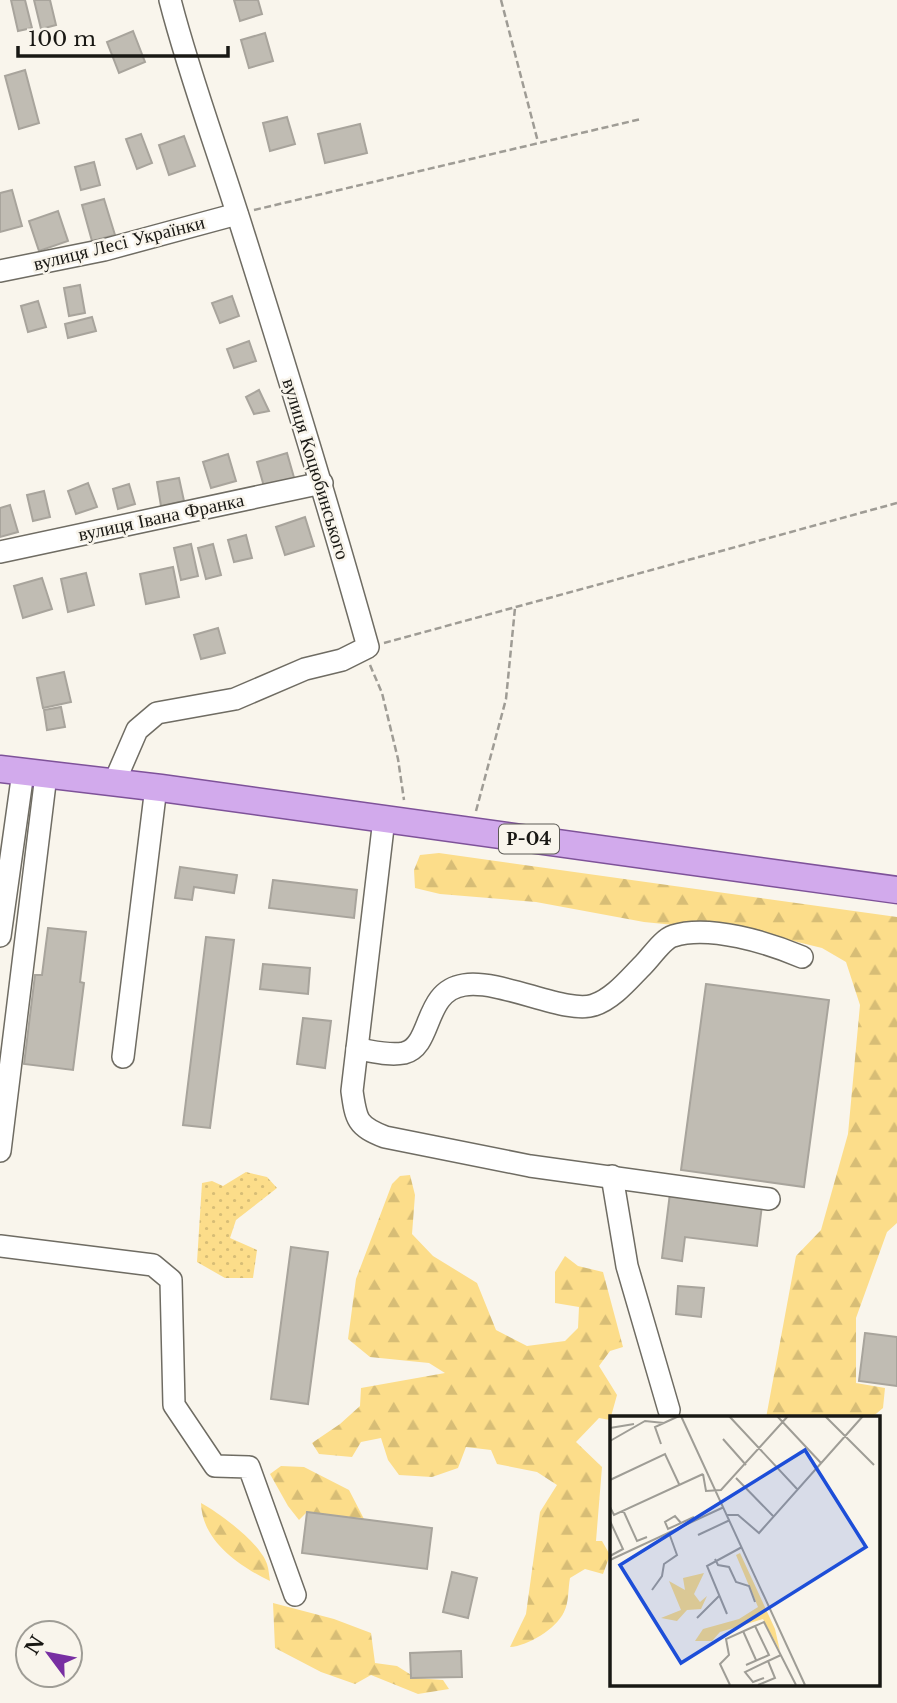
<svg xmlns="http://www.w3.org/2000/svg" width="897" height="1703" font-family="'Libre Baskerville',serif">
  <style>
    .grass { fill: url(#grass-dots) }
    .forest { fill: url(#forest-firs) }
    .building { fill: #c0bcb3; stroke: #a8a49c; stroke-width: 2 }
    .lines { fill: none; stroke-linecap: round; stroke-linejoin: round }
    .minor-casing { stroke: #6f6c63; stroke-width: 24 }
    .major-casing { stroke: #7e5299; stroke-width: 29 }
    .path { stroke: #9f9c95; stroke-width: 2.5; stroke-dasharray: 7 3.5; stroke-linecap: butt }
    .minor { stroke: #fff; stroke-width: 21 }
    .major { stroke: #d2aaec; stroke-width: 26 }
    .labels { text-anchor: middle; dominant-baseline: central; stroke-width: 5; stroke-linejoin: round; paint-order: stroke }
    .shield { fill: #f9f5ec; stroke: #5c5a55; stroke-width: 2 }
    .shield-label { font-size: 18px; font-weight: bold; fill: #191814 }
    .street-label { font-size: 19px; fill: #191814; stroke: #f9f5ec }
    .inset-road { fill: none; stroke: #9f9d96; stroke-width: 2 }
    .view { fill: #1d4ed8; fill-opacity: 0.15; stroke: #1d4ed8; stroke-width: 3.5 }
    .inset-edge { fill: none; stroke: #191814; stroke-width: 3.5 }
  </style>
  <defs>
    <pattern id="grass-dots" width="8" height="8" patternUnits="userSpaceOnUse" patternTransform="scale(1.75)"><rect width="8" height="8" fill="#fcdd8a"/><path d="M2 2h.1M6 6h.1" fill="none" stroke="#d7bd76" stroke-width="1.8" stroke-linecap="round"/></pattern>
    <pattern id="forest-firs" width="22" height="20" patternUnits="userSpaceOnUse" patternTransform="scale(1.75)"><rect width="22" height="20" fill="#fcdd8a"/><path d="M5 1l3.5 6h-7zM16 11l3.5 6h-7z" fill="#d7bd76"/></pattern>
  </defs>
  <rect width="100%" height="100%" fill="#f9f5ec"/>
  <path class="grass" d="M246 1172 267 1177 277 1188 236 1220 230 1238 257 1250 253 1278H225L197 1262 202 1183 212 1181 223 1186Z"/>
  <g class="forest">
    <path d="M439 853 897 917V1223L887 1232 856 1318V1383L885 1388 883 1408 871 1418H766L796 1256 821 1230 848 1134 860 1005 846 962 822 948 765 934 644 922 536 902 440 894 415 888 414 870 420 855Z"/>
    <path d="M410 1175 415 1195 412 1234 433 1256 477 1283 496 1330 527 1346 565 1341 578 1328 579 1307 555 1303V1272L565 1256 578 1266 603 1272 623 1347 610 1351 599 1366 617 1395 610 1420 599 1418 576 1442 602 1467 596 1541H602L610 1555 603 1574 585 1569 570 1578C568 1588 569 1603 564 1612 556 1629 528 1646 510 1647L526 1614 540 1512 557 1485 537 1472 497 1464 491 1450 466 1447 458 1468 432 1477 399 1475 388 1460 381 1438 361 1442 352 1457 319 1454 312 1443 340 1424 360 1406 361 1388 445 1373 429 1363 370 1357 348 1339 356 1279 392 1184 400 1176Z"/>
    <path d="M281 1466 304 1467 349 1490 364 1519 307 1512 299 1520 288 1506 270 1474Z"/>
    <path d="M201 1503C221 1514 260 1543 267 1564 269 1570 269 1576 270 1581 239 1566 202 1541 201 1503Z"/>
    <path d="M273 1603 334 1619 371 1633 375 1663 397 1666 416 1678 443 1680 449 1689 418 1694 371 1675 355 1684 321 1672 275 1648Z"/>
  </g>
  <g class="building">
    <path d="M11 0H25L32 28 18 31Z"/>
    <path d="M34 0H50L56 25 41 29Z"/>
    <path d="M234 0H258L262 14 240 21Z"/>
    <path d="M133 31 145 62 119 73 107 42Z"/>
    <path d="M265 33 273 61 249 68 241 40Z"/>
    <path d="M25 70 39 123 19 129 5 76Z"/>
    <path d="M287 117 295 144 270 151 263 123Z"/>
    <path d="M360 124 367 153 325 163 318 134Z"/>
    <path d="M141 134 152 163 137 169 126 139Z"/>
    <path d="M184 136 195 166 169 175 159 145Z"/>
    <path d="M94 162 100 185 81 190 75 167Z"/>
    <path d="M12 190 22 226 0 232V193Z"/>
    <path d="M104 199 115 235 92 241 82 205Z"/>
    <path d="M58 211 68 241 39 251 29 221Z"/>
    <path d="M80 285 85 313 69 316 64 288Z"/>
    <path d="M232 296 239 316 220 323 212 303Z"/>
    <path d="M38 301 46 327 28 332 21 306Z"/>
    <path d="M92 317 96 331 68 338 65 324Z"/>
    <path d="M249 341 256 361 234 368 227 349Z"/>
    <path d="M259 390 269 411 254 414 246 397Z"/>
    <path d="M287 453 295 481 265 490 257 462Z"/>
    <path d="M228 454 236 481 211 488 203 462Z"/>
    <path d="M179 478 184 501 161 506 157 482Z"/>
    <path d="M88 483 97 507 76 514 68 491Z"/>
    <path d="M129 484 135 504 118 509 113 489Z"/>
    <path d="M44 491 50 517 33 521 27 495Z"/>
    <path d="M10 505 18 532 0 537V508Z"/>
    <path d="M305 517 314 546 285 555 276 527Z"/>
    <path d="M246 535 252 558 234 562 228 540Z"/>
    <path d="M191 544 198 576 181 580 174 548Z"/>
    <path d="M213 544 221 575 206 579 198 548Z"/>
    <path d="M173 567 179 597 146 604 140 574Z"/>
    <path d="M86 573 94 605 68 612 61 579Z"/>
    <path d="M42 578 52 609 23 618 14 586Z"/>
    <path d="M218 628 225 653 201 659 194 635Z"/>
    <path d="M64 672 71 702 43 708 37 678Z"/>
    <path d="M61 707 65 727 47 730 44 710Z"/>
    <path d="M180 867 237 875 234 893 194 887 192 900 175 898Z"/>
    <path d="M273 880 357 890 354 918 269 908Z"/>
    <path d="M48 928 86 932 80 982 84 983 73 1070 24 1064 35 975H42Z"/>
    <path d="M206 937 234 940 210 1128 183 1125Z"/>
    <path d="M263 964 310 968 308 994 260 989Z"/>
    <path d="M706 984 829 1000 804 1187 681 1170Z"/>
    <path d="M303 1018 331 1021 325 1068 297 1064Z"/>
    <path d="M670 1193 762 1205 757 1246 685 1237 682 1261 662 1258Z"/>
    <path d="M291 1247 328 1252 308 1404 271 1399Z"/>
    <path d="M678 1286 704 1288 701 1317 676 1314Z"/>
    <path d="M865 1333 897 1337V1386L859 1381Z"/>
    <path d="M307 1512 432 1528 427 1569 302 1553Z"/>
    <path d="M452 1572 477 1578 468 1618 443 1612Z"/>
    <path d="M461 1651 462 1677 411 1678 410 1653Z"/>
  </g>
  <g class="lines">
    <defs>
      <g id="minor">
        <path d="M0 271 104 250 237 214"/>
        <path d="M0 552 322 483"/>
        <path d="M114 783 137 730 157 713 235 699 305 669 342 660 368 647C328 504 284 361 239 219 216 146 189 74 170 0"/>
        <path d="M384 819 352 1091C356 1120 357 1126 385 1137L530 1166 769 1199"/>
        <path d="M0 936 23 772"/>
        <path d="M357 1049C372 1051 389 1056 404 1053 433 1046 423 991 464 985 501 979 567 1015 594 1005 613 999 629 979 643 965 651 957 663 939 673 936 709 924 769 943 802 957"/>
        <path d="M123 1057 156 787"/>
        <path d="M0 1151 46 775"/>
        <path d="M612 1176 627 1266 669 1410"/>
        <path d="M0 1246 153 1265 171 1280 174 1405 215 1466 249 1467 295 1595"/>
      </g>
      <path id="major" d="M0 769 161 788 897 890"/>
    </defs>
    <use href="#minor" class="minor-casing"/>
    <use href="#major" class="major-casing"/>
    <g class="path">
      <path d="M501 0 538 142"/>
      <path d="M254 210 641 119"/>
      <path d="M384 643 897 503"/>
      <path d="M370 665 382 693 398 759 404 800"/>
      <path d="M476 811 506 699 515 608"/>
    </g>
    <use href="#minor" class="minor"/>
    <use href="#major" class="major"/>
  </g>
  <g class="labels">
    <rect class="shield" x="499" y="824.5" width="60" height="29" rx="5"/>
    <g class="shield-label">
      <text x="529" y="839">Р-04</text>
    </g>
    <g class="street-label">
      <text transform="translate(119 243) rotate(-14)">вулиця Лесі Українки</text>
      <text transform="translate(316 469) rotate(73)">вулиця Коцюбинського</text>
      <text transform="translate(161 517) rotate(-12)">вулиця Івана Франка</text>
    </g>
  </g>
  <g transform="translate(610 1416)">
    <rect width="270" height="270" fill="#f9f5ec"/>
    <path d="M130 137 165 213 170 235 153 203 110 216 102 225H85L93 213 129 203 148 191 126 139ZM94 157 84 178 90 186 97 180 91 193 77 194 67 205 51 202 71 194 59 165 75 174 73 162Z" fill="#fcdd8a"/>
    <path class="inset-road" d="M71 0 195 269M119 0 188 74M167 0 211 47M215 0 264 49M0 12 24 8M113 23 136 49M0 25 35 5 54 7M51 28 45 11 69 0M93 58 96 75 111 74 178 0M126 62 164 101M0 64 55 38 69 68M0 91 4 99 93 58M13 94 27 125 37 121M117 99H128L149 117 253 0M0 105 13 133 0 140M71 107 65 100 55 106 58 113 84 101M88 119 120 104M105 143 108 149 119 151 126 166 139 170 145 186M0 144 114 91M42 174 52 160 54 148 67 139 59 117M117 198 97 150 132 131M87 202 109 180M133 215 146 244M136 249 159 239 145 210 154 206 186 269M154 262 143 266 135 256 158 245M120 269 110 248 119 239 116 223 145 210M148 269 165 262 158 245 171 239"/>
    <path class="view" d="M195 34 256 131 71 247 10 149Z"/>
    <rect width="270" height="270" class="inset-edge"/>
  </g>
  <g transform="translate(49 1654) rotate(302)"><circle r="33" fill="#f9f5ec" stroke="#9f9d96" stroke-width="2"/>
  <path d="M0-5L12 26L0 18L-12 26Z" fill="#782fa2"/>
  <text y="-10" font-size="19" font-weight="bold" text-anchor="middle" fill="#191814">N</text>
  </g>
  <path d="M18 46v10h210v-10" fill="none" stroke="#191814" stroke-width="3.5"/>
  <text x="28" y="46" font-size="21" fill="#191814" stroke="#f9f5ec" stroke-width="5" paint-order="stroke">100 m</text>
</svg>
